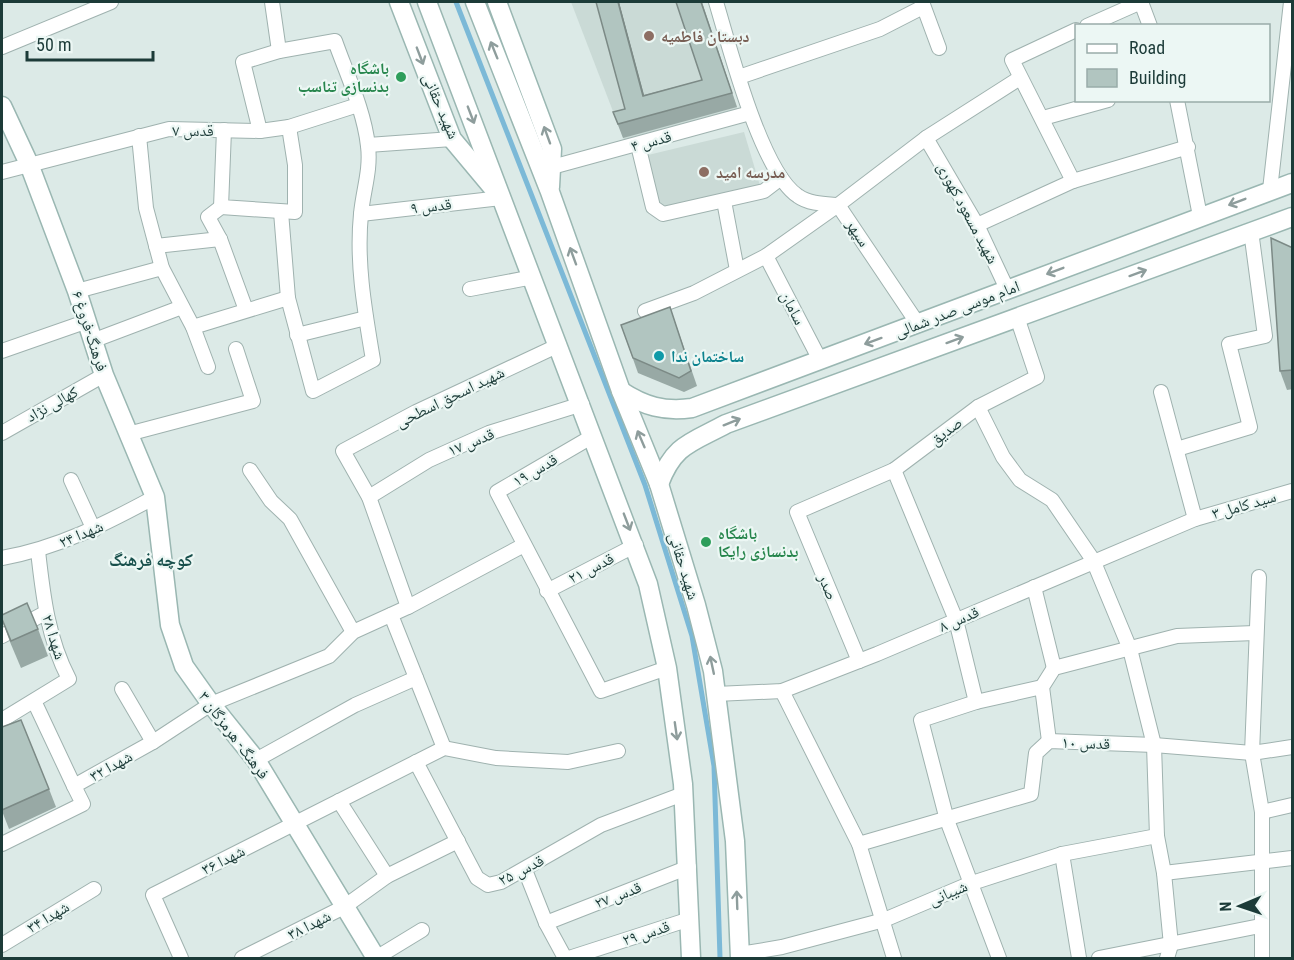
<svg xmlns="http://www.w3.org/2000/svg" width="1294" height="960" font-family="'Roboto Condensed','Noto Naskh Arabic',sans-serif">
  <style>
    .built { fill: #cadad6 }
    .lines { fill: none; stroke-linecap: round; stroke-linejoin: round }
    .stream { stroke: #7cb9d7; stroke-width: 5 }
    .street-casing { stroke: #9fb2af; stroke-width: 16 }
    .secondary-casing { stroke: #9ab7b2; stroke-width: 21 }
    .street { stroke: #fff; stroke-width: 14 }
    .secondary { stroke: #fff; stroke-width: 18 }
    .wall { fill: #98a9a5 }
    .shaded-wall { fill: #7c8a86 }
    .building { fill: #b1c5c0; stroke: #7c8a86; stroke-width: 1.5 }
    .oneway { stroke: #8e9d9c }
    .education-dot { fill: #8d6e63; stroke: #ecf7f4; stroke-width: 2 }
    .leisure-dot { fill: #2e9e5b; stroke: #ecf7f4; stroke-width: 2 }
    .culture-dot { fill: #0f9aa8; stroke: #ecf7f4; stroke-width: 2 }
    .labels { text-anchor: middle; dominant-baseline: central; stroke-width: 4.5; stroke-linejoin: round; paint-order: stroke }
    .education-label { font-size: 16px; font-weight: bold; fill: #785e54; stroke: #ecf7f4; text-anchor: start }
    .leisure-label { font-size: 16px; font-weight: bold; fill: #27864d; stroke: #ecf7f4; text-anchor: end }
    .street-label { font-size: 16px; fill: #1c3b38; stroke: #ecf7f4 }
    .culture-label { font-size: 16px; font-weight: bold; fill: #0d838f; stroke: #ecf7f4; text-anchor: start }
    .neighbourhood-label { font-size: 18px; font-weight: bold; fill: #174f4b; stroke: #ecf7f4 }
  </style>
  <rect width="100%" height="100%" fill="#dceae7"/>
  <g class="built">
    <path d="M571 2H702L738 110 624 140Z"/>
    <path d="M744 132 761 189 659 209 648 155Z"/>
  </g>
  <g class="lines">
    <path class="stream" d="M456 2 645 485 692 636 714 766 720 958"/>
    <defs>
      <g id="street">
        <path d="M272 2 279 51"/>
        <path d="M716 2C729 45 761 172 798 196 809 204 825 204 838 205"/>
        <path d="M922 2 939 48"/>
        <path d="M1141 2 1150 26"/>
        <path d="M1087 26 1141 2"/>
        <path d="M2 47 111 2"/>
        <path d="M739 77 880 29 923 7"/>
        <path d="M1177 100 1200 216"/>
        <path d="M1043 118 1108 100"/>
        <path d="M224 130 221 207 295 212V165L289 127"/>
        <path d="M260 131 243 62 279 51 335 41C347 75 364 110 368 146 371 170 363 191 361 214 356 263 365 312 373 360L313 391 288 298 281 212"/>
        <path d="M139 136 146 208 162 268 193 327 208 367"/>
        <path d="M926 138 977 225 1007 289"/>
        <path d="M368 145 452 139"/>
        <path d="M638 145 653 207 663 214 764 191 781 178"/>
        <path d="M552 167 750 113"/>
        <path d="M2 172 169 129 260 131 289 127 358 105"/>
        <path d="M1073 181 1012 60 1076 30"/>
        <path d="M1270 190 1291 2"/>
        <path d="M724 201 737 270"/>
        <path d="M221 207 208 217 220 239 246 310"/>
        <path d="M361 214 501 198"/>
        <path d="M977 225 1073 181 1188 147"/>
        <path d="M156 246 220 239"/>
        <path d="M766 256 820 360"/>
        <path d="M470 289 533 277"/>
        <path d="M77 291 162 268"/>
        <path d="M645 311 694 293 766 256 838 205"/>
        <path d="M918 324 838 205 926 138 1020 78"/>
        <path d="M193 327 288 298"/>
        <path d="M297 335 366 318"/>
        <path d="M92 341 182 307"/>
        <path d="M2 351 85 322"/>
        <path d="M1161 392 1195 519"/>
        <path d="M978 407 1003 457 1020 480 1052 500 1093 560 1130 649 1154 745 1157 836 1164 873 1171 945 1167 958"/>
        <path d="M2 433 104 375"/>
        <path d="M128 434 253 401 236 349"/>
        <path d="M593 436 497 492 601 691 667 668"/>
        <path d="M1177 449 1250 427 1229 344 1265 336 1251 231"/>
        <path d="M250 470 271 501 290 519 353 632"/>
        <path d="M894 470 956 620 976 702"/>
        <path d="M71 480 94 530"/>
        <path d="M369 497 429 460 489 433 582 404"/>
        <path d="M2 558C58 548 105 524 155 497"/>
        <path d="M1259 577 1252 753 1262 812V958"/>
        <path d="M1034 587 1054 668"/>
        <path d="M547 591 636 545"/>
        <path d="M408 607 369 497 343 451 416 412 559 345"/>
        <path d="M391 615 444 748"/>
        <path d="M2 636 45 613"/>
        <path d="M859 661 797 512 894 470 978 407 1037 377 1017 317"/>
        <path d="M122 689 153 742"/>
        <path d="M782 691 859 844 894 958"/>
        <path d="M716 694 782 691 877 654 1195 519 1292 491"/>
        <path d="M34 701 74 786"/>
        <path d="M2 720 69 679C48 639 43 596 38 551"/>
        <path d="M1049 741 1042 687 1054 668 1177 636 1255 633"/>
        <path d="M256 760 355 705 416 678"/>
        <path d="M416 762 477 878 488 885 501 882 601 825 683 794"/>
        <path d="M339 801 387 876"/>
        <path d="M1262 812 1292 805"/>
        <path d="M2 844 83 804 74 786 153 742 211 704 329 656 353 632 408 607 524 545"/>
        <path d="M859 844 1031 794 1036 753 1049 741 1154 745 1252 753 1292 747"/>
        <path d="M1062 854 1079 958"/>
        <path d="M525 870 546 923 565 958"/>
        <path d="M1164 873 1292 858"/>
        <path d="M546 923 689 867"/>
        <path d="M2 945 94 889"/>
        <path d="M740 954 782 947 884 920 969 884 1062 854 1157 836"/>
        <path d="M181 958 153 895 444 748 496 758 568 762 618 751"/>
        <path d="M242 958 344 907 387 876 458 841"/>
        <path d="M376 958 422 930"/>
        <path d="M569 958 690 919"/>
        <path d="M999 958 947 820 921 720 976 702 1042 687"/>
        <path d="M1099 958 1260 926"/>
      </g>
      <g id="secondary">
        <path d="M399 2 452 139 493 188"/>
        <path d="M427 2 648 584 667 668 683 784 691 958"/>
        <path d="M475 2 550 192 621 391 659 484 696 605 713 671 735 841 740 958"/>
        <path d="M497 2 552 149 550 187"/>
        <path d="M2 106 29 164 77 291 104 375 155 497 170 625 184 666 211 704 256 760 376 958"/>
        <path d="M621 391C644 406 664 412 692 408L1292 183"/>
        <path d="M659 484C674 444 691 443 726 424L1292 217"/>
      </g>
    </defs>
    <use href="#street" class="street-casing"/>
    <use href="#secondary" class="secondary-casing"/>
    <use href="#street" class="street"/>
    <use href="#secondary" class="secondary"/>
  </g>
  <g class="wall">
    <path d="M618 2H619L644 95 702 80V2L737 107 623 138 613 112 625 109Z"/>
    <path d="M1293 248V389L1287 390 1280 371Z"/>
    <path d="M670 307 697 386 684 392 638 373 621 325Z"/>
    <path d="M2 620 38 629 48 656 21 668 10 642Z"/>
    <path d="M2 727 49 789 56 807 9 829 2 811Z"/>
  </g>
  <path class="shaded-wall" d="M618 2H619L648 110 643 96Z"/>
  <g class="building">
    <path d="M596 2H618L643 96 702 80 676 2H701L732 93 618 124 613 112 625 109Z"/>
    <path d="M1271 238 1293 248V370L1280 371Z"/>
    <path d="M670 307 691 371 679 378 633 358 621 325Z"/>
    <path d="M27 603 38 629 11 641 2 619V615Z"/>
    <path d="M21 720 49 789 2 810V727Z"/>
  </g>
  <defs><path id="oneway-shaft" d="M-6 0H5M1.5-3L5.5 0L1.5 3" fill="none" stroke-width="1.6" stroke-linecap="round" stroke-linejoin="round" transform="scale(1.5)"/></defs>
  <g class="oneway">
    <use href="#oneway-shaft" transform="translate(494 50) rotate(-112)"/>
    <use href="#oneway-shaft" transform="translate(420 56) rotate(69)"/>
    <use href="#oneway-shaft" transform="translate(471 115) rotate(69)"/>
    <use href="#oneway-shaft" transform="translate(547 135) rotate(-110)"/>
    <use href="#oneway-shaft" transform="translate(1237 202) rotate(159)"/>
    <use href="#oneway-shaft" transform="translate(573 256) rotate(-110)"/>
    <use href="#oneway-shaft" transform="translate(1055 271) rotate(159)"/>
    <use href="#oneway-shaft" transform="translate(1138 273) rotate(-20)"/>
    <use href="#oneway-shaft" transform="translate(955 340) rotate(-20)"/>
    <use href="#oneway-shaft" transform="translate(873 341) rotate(160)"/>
    <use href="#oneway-shaft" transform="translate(732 422) rotate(-22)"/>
    <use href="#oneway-shaft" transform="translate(641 439) rotate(-113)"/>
    <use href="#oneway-shaft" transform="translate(627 522) rotate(69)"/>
    <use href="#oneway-shaft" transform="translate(712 665) rotate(-102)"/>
    <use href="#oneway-shaft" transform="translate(676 731) rotate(82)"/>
    <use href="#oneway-shaft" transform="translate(737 900) rotate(-92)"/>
  </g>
  <g class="education-dot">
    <circle cx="649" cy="36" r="6"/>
    <circle cx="704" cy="172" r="6"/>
  </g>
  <g class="leisure-dot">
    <circle cx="401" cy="77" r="6"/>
    <circle cx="706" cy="542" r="6"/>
  </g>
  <circle class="culture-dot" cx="659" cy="356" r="6"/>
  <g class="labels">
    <g class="education-label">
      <text x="661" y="36">دبستان فاطمیه</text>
      <text x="716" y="172">مدرسه امید</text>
    </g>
    <g class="leisure-label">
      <text x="389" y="68">باشگاه<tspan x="389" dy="18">بدنسازی تناسب</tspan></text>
      <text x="718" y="533" text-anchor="start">باشگاه<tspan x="718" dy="18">بدنسازی رایکا</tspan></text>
    </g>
    <g class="street-label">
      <text transform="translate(441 106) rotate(67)">شهید حقانی</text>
      <text x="193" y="130">قدس ۷</text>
      <text transform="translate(651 141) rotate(-15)">قدس ۴</text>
      <text transform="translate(431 206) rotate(-6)">قدس ۹</text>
      <text transform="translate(968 213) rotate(62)">شهید مسعود کهوری</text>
      <text transform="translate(858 233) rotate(56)">سپهر</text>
      <text transform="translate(793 308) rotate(63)">سامان</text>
      <text transform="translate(957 309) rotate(-21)">امام موسی صدر شمالی</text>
      <text transform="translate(90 331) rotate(72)">فرهنگ-فروغ ۶</text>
      <text transform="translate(450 397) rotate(-26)">شهید اسحق اسطحی</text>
      <text transform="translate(52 404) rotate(-29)">کهالی نژاد</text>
      <text transform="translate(946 431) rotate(-37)">صدیق</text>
      <text transform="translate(471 442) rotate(-22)">قدس ۱۷</text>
      <text transform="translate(535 470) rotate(-30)">قدس ۱۹</text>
      <text transform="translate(1244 505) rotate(-16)">سید کامل ۳</text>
      <text transform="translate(81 534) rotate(-23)">شهدا ۲۴</text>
      <text transform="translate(684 566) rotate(73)">شهید حقانی</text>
      <text transform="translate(591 568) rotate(-27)">قدس ۲۱</text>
      <text transform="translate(828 587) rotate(68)">صدر</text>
      <text transform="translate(959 619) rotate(-23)">قدس ۸</text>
      <text transform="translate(54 637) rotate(73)">شهدا ۲۸</text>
      <text transform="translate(234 735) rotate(53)">فرهنگ- هرمزگان ۳</text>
      <text transform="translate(1086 743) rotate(2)">قدس ۱۰</text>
      <text transform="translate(111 766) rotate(-29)">شهدا ۳۲</text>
      <text transform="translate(223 860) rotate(-27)">شهدا ۳۶</text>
      <text transform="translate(521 870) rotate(-27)">قدس ۲۵</text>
      <text transform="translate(948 893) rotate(-23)">شیبانی</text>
      <text transform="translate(618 895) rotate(-21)">قدس ۲۷</text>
      <text transform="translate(48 917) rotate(-31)">شهدا ۳۴</text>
      <text transform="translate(309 925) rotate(-27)">شهدا ۳۸</text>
      <text transform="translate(646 933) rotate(-18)">قدس ۲۹</text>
    </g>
    <g class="culture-label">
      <text x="671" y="356">ساختمان ندا</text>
    </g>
    <g class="neighbourhood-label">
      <text x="151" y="559">کوچه فرهنگ</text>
    </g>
  </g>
  <rect width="1294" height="960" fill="none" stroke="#1c3b38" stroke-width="6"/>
  <rect x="1075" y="24" width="195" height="78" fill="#ecf7f4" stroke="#99aca9" stroke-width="1.5"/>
  <rect x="1087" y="44" width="30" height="9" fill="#ffffff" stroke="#99aca9" stroke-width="1.5"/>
  <text x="1129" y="54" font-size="18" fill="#1c3b38">Road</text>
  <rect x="1087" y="69" width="30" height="18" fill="#b1c5c0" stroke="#99aca9" stroke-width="1.5"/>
  <text x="1129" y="84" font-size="18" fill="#1c3b38">Building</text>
  <g transform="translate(1240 906) rotate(268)" stroke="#ecf7f4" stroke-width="4.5" paint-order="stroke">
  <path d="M0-4.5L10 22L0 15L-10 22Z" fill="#1c3b38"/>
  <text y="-9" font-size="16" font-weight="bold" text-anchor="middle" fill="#1c3b38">N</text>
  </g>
  <path d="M27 51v9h126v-9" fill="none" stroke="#1c3b38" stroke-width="3"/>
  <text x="36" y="51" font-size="18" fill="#1c3b38" stroke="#ecf7f4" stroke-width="4.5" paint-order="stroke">50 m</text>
</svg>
